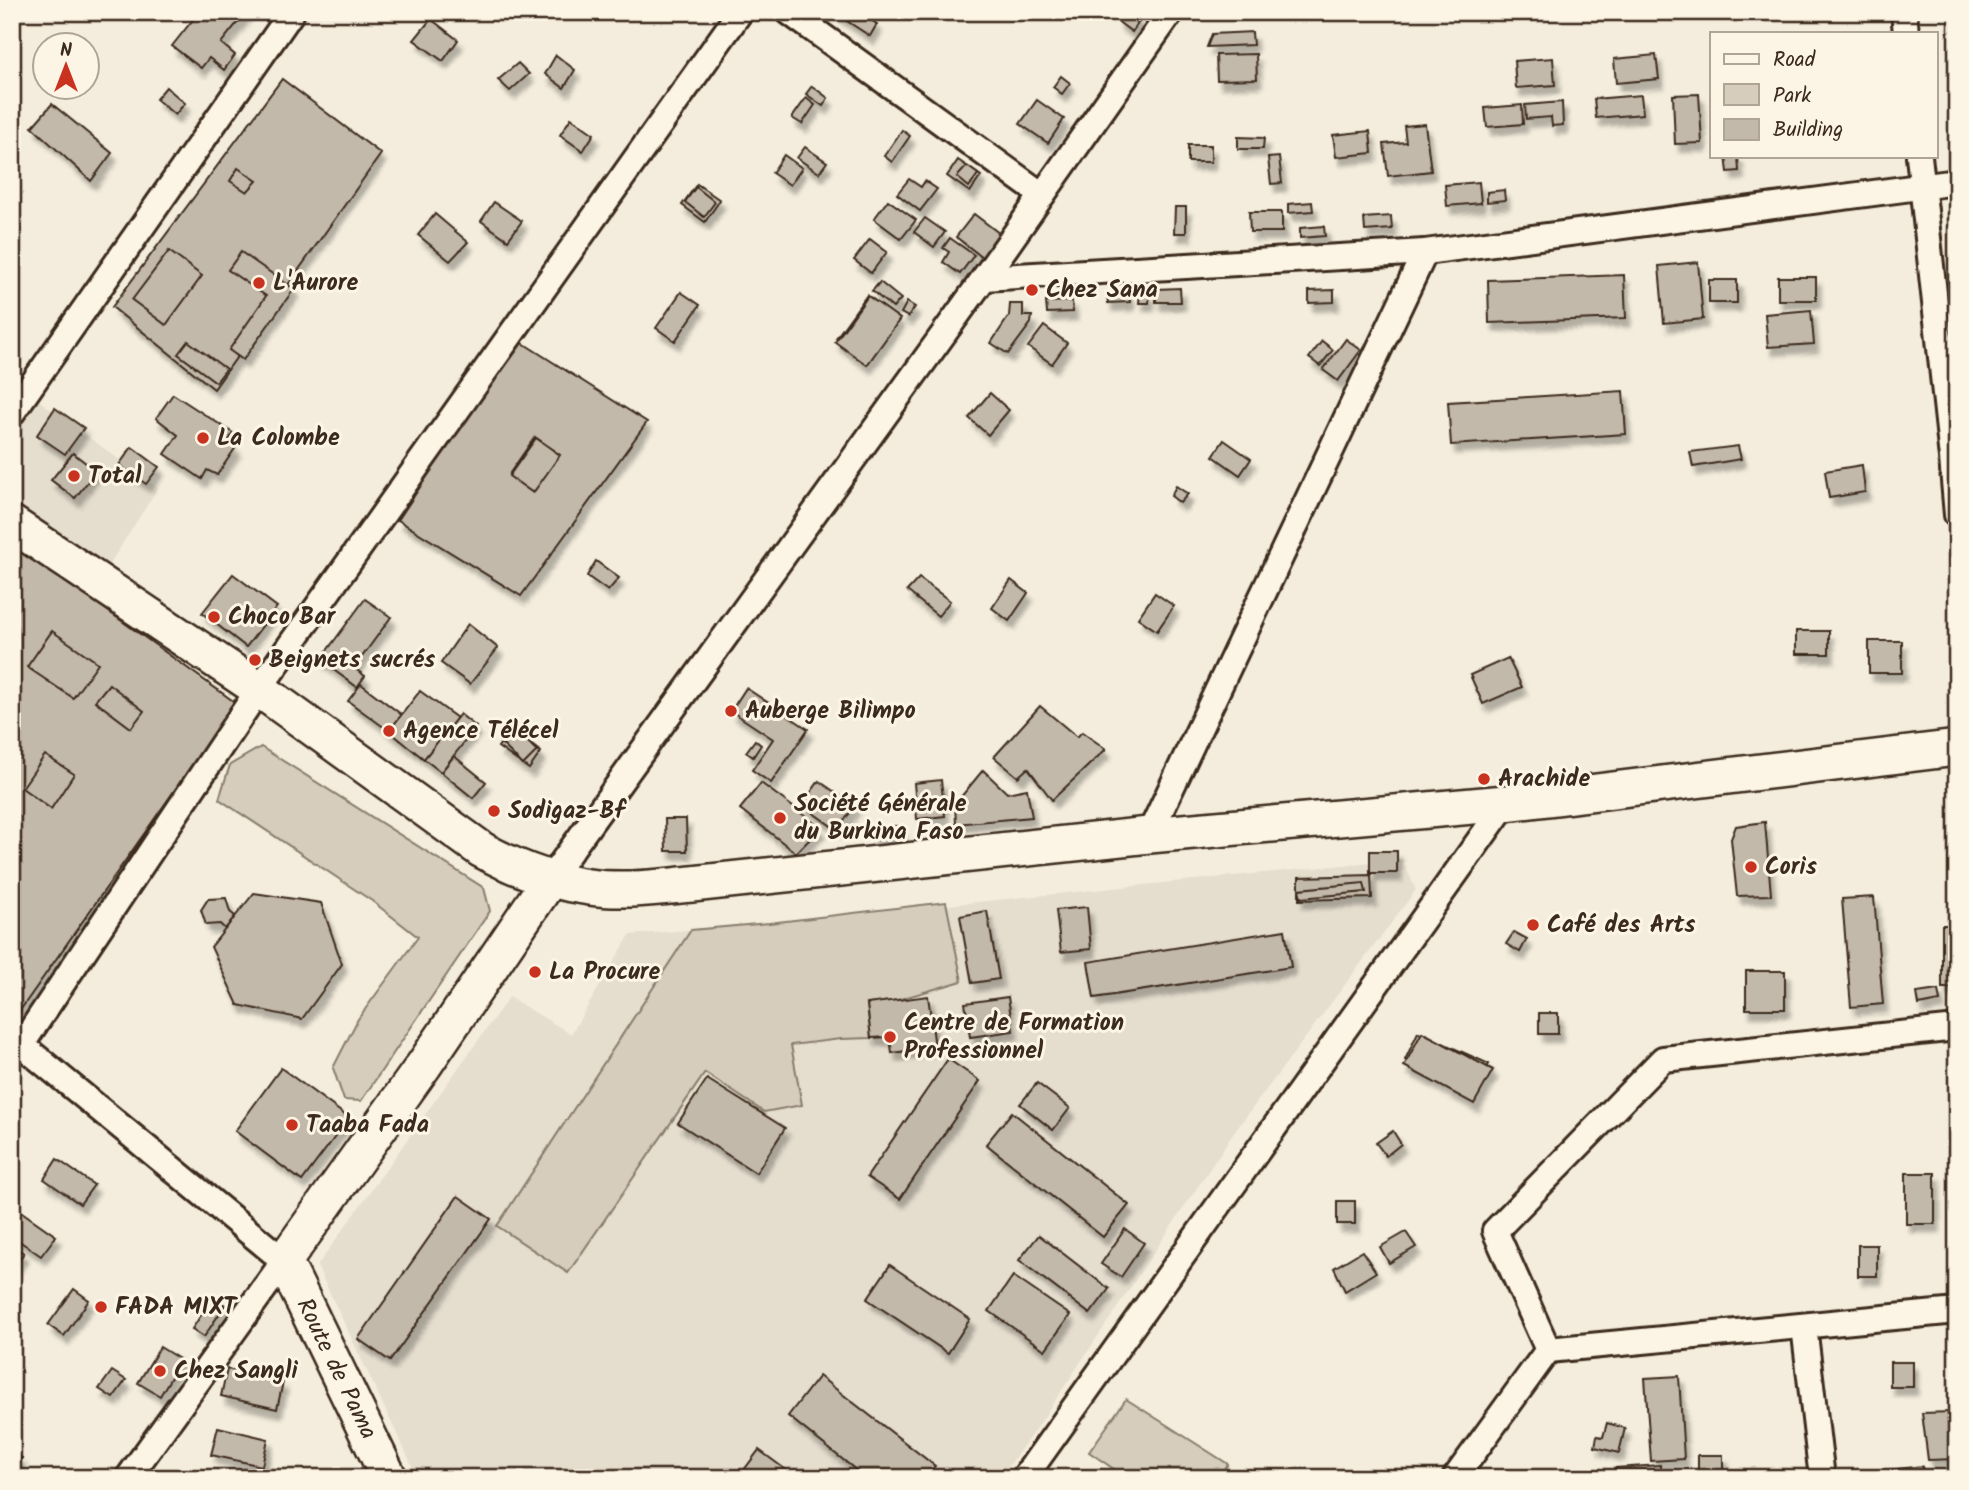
<svg xmlns="http://www.w3.org/2000/svg" width="1969" height="1490" font-family="Kalam,sans-serif">
  <style>
    .built { fill: #e5ddce }
    .green { fill: #d6cdbd; stroke: #887c6e; stroke-width: 2 }
    .building { fill: #c3b9aa; stroke: #3b2a1e; stroke-width: 2; filter: url(#shadow) }
    .lines { fill: none; stroke-linecap: round; stroke-linejoin: round }
    .minor-casing { stroke: #3b2a1e; stroke-width: 30 }
    .highway-casing { stroke: #3b2a1e; stroke-width: 40 }
    .minor { stroke: #fcf5e5; stroke-width: 24 }
    .highway { stroke: #fcf5e5; stroke-width: 35 }
    .poi-dot { fill: #c8321e; stroke: #fcf5e5; stroke-width: 2.5 }
    .labels { text-anchor: middle; dominant-baseline: central; stroke-width: 6; stroke-linejoin: round; paint-order: stroke }
    .poi-label { font-size: 24px; font-weight: bold; fill: #3b2a1e; stroke: #fcf5e5; text-anchor: start }
    .street-label { font-size: 24px; fill: #3b2a1e; stroke: #fcf5e5 }
  </style>
  <defs>
    <filter id="shadow"><feDropShadow dx="4.5" dy="8" stdDeviation="2" flood-color="#0004"/></filter>
  </defs>
  <rect width="100%" height="100%" fill="#f4eddd"/>
  <filter id="ink" filterUnits="userSpaceOnUse"><feTurbulence type="fractalNoise" baseFrequency=".0143" numOctaves="2"/><feDisplacementMap in="SourceGraphic" scale="14" xChannelSelector="R" yChannelSelector="G"/><feConvolveMatrix kernelMatrix="1 2 1 2 8 2 1 2 1" color-interpolation-filters="sRGB"/></filter>
  <g filter="url(#ink)">
    <g class="built">
      <path d="M27 392 158 488 98 582 12 524V413Z"/>
      <path d="M1402 859 1416 890 1233 1134 1040 1423 1000 1478H418L317 1266 509 997 571 1034 630 935 769 923Z"/>
    </g>
    <g class="green">
      <path d="M261 747 484 888 490 911 361 1101 344 1100 333 1068 358 1019 418 937 372 901 219 799 230 765Z"/>
      <path d="M946 902 962 981 897 1000 867 1004 871 1038 841 1039 791 1045 802 1105 764 1112 705 1073 568 1273 497 1226 691 930 769 923Z"/>
      <path d="M1126 1399 1228 1464 1218 1478H1127L1089 1452Z"/>
    </g>
    <g class="building">
      <path d="M199 12H246L221 43 235 55 224 70 209 58 201 68 172 46Z"/>
      <path d="M833 12H858L877 24 870 36Z"/>
      <path d="M1123 12H1130L1140 20 1132 32 1117 21Z"/>
      <path d="M431 19 458 40 443 61 414 40Z"/>
      <path d="M1252 32 1253 45 1207 47 1212 34Z"/>
      <path d="M1256 54 1257 79 1217 80 1216 55Z"/>
      <path d="M556 55 575 70 564 88 545 74Z"/>
      <path d="M1656 55 1659 79 1616 83 1614 59Z"/>
      <path d="M1553 58 1555 85 1516 88 1514 61Z"/>
      <path d="M518 63 529 74 510 91 498 80Z"/>
      <path d="M1061 76 1070 83 1062 94 1053 87Z"/>
      <path d="M282 79 381 154 214 389 112 307Z"/>
      <path d="M812 86 828 98 823 106 806 94Z"/>
      <path d="M166 87 185 103 175 115 156 99Z"/>
      <path d="M1699 94 1702 143 1675 144 1673 95Z"/>
      <path d="M1641 95 1643 114 1596 118 1594 99Z"/>
      <path d="M806 98 815 105 802 124 792 118Z"/>
      <path d="M1037 100 1064 119 1048 143 1020 124Z"/>
      <path d="M1562 102 1563 125 1552 126 1551 117 1526 119 1525 105Z"/>
      <path d="M52 104 112 153 91 181 32 127Z"/>
      <path d="M1522 105 1523 124 1487 127 1485 108Z"/>
      <path d="M571 118 594 134 583 151 560 135Z"/>
      <path d="M1425 124 1431 171 1388 176 1384 144 1406 142 1404 126Z"/>
      <path d="M902 130 910 136 892 162 884 156Z"/>
      <path d="M1370 131 1372 153 1336 157 1333 135Z"/>
      <path d="M1238 137 1264 138 1263 149H1238Z"/>
      <rect x="1188" y="145" width="23" height="17"/>
      <path d="M805 147 827 162 819 173 797 158Z"/>
      <path d="M784 155 802 168 790 185 772 173Z"/>
      <path d="M1726 156H1738L1739 171 1728 172Z"/>
      <path d="M1279 157 1282 183 1271 184 1268 158Z"/>
      <path d="M958 160 981 176 970 192 947 176Z"/>
      <path d="M967 166 978 174 969 187 957 177Z"/>
      <path d="M238 168 257 181 247 192 230 181Z"/>
      <path d="M909 179 921 187 925 181 937 189 920 211 897 194Z"/>
      <path d="M1479 182 1481 203 1447 206 1445 185Z"/>
      <path d="M697 184 720 200 705 222 682 205Z"/>
      <path d="M696 187 715 202 704 217 685 202Z"/>
      <path d="M1504 190 1505 200 1487 202V192Z"/>
      <path d="M888 200 916 220 901 239 874 219Z"/>
      <path d="M494 202 522 221 508 240 481 221Z"/>
      <path d="M1312 202 1313 211 1288 213V204Z"/>
      <path d="M1175 207H1186V233H1174Z"/>
      <path d="M1249 212H1282V232H1250Z"/>
      <path d="M435 214 468 242 450 261 418 235Z"/>
      <path d="M974 214 1004 237 986 260 956 237Z"/>
      <path d="M1391 216 1392 229 1365 231 1364 218Z"/>
      <path d="M925 218 945 232 934 247 914 232Z"/>
      <path d="M1324 226 1325 236 1300 238V228Z"/>
      <path d="M950 238 974 255 960 274 943 262 949 252 943 248Z"/>
      <path d="M870 239 887 252 871 273 854 260Z"/>
      <path d="M169 251 202 276 166 325 132 300Z"/>
      <path d="M241 252 294 289 243 360 229 350 266 296 228 270Z"/>
      <path d="M1698 262 1703 319 1664 323 1659 266Z"/>
      <path d="M1624 275 1626 318 1489 323 1488 280Z"/>
      <rect x="1778" y="277" width="38" height="23"/>
      <rect x="1709" y="280" width="28" height="23"/>
      <path d="M880 282 901 299 893 308 872 291Z"/>
      <path d="M1180 288 1181 302H1156V289Z"/>
      <path d="M1334 290V302L1309 303V291Z"/>
      <path d="M681 292 700 305 675 341 656 328Z"/>
      <path d="M1129 292 1130 302 1108 303 1107 293Z"/>
      <path d="M1140 292 1150 293 1149 303H1139Z"/>
      <path d="M867 295 898 318 867 358 836 338Z"/>
      <path d="M868 296 900 319 867 365 835 342Z"/>
      <path d="M1072 301 1073 312 1047 313 1046 302Z"/>
      <path d="M907 302 915 307 908 317 901 313Z"/>
      <path d="M1010 304H1023V316H1032L1031 323 1008 354 991 343 1009 316Z"/>
      <path d="M1811 310 1814 344 1768 347 1765 314Z"/>
      <path d="M1044 326 1067 343 1052 364 1028 347Z"/>
      <path d="M1346 339 1361 350 1338 381 1323 370Z"/>
      <path d="M518 340 647 422 521 596 398 520Z"/>
      <path d="M188 341 226 369 216 382 178 354Z"/>
      <path d="M1322 341 1333 350 1320 366 1309 358Z"/>
      <path d="M1623 391 1626 434 1451 445 1448 402Z"/>
      <path d="M990 393 1009 410 988 435 969 418Z"/>
      <path d="M173 394 233 433 228 442 236 447 217 475 207 470 202 479 165 454 178 435 156 418Z"/>
      <path d="M55 408 84 428 65 454 37 435Z"/>
      <path d="M535 437 554 450 529 484 510 473Z"/>
      <path d="M536 438 560 455 533 493 509 476Z"/>
      <path d="M1224 440 1251 459 1240 475 1213 456Z"/>
      <path d="M1738 446 1741 459 1693 467 1690 452Z"/>
      <path d="M132 447 159 467 146 484 119 465Z"/>
      <path d="M73 453 96 471 75 498 51 480Z"/>
      <path d="M1862 465 1865 492 1829 498 1825 471Z"/>
      <path d="M1176 486 1188 494 1180 503 1171 496Z"/>
      <path d="M12 542 236 703 14 1019 12 1018Z"/>
      <path d="M596 561 619 578 608 591 587 576Z"/>
      <path d="M233 574 277 607 246 647 202 613Z"/>
      <path d="M919 578 950 601 938 616 907 591Z"/>
      <path d="M1011 580 1028 593 1009 621 992 608Z"/>
      <path d="M1155 593 1174 606 1157 631 1138 618Z"/>
      <path d="M365 599 391 617 354 668 365 676 357 687 320 660Z"/>
      <path d="M468 624 498 648 470 684 441 663Z"/>
      <path d="M52 631 98 663 73 698 27 667Z"/>
      <rect x="1796" y="631" width="33" height="23"/>
      <rect x="1869" y="641" width="33" height="32"/>
      <path d="M1508 658 1522 687 1483 704 1470 675Z"/>
      <path d="M109 684 144 711 131 728 95 701Z"/>
      <path d="M361 684 402 715 389 731 348 701Z"/>
      <path d="M746 688 808 729 771 783 752 770 773 739 731 711Z"/>
      <path d="M420 691 457 718 424 759 389 731Z"/>
      <path d="M1040 706 1077 737 1082 732 1106 749 1052 800 1028 768 1018 777 994 757Z"/>
      <path d="M460 714 476 727 441 772 424 759Z"/>
      <path d="M515 724 525 732 521 737 541 752 529 769 498 747Z"/>
      <path d="M514 728 537 751 523 765 500 742Z"/>
      <path d="M755 740 761 745 753 757 746 752Z"/>
      <path d="M45 755 74 774 51 809 22 788Z"/>
      <path d="M454 756 486 782 473 798 441 772Z"/>
      <path d="M983 770 1007 793 1027 789 1032 817 956 824 955 804Z"/>
      <path d="M941 780 945 816 917 819 914 783Z"/>
      <path d="M819 781 855 806 837 830 802 805Z"/>
      <path d="M761 783 821 828 796 853 740 809Z"/>
      <path d="M665 819H686L687 851H666Z"/>
      <path d="M1765 822 1771 895 1737 896 1731 839 1736 826Z"/>
      <path d="M894 826H901L902 839H894Z"/>
      <path d="M870 827 891 828V837L870 836Z"/>
      <rect x="1370" y="851" width="27" height="22"/>
      <path d="M1371 875 1372 898 1299 900V877Z"/>
      <path d="M1364 883 1366 892 1301 898 1299 889Z"/>
      <path d="M254 893 321 903 342 964 302 1019 238 1005 211 947Z"/>
      <path d="M1874 897 1883 1004 1851 1007 1842 899Z"/>
      <path d="M226 898 230 912 235 916 225 929 220 924 206 925 201 910 208 899Z"/>
      <path d="M1087 907 1091 949 1061 952 1056 910Z"/>
      <path d="M987 911 999 979 972 983 960 916Z"/>
      <rect x="1942" y="925" width="15" height="63"/>
      <path d="M1285 930 1291 967 1094 998 1088 962Z"/>
      <path d="M1514 932 1527 939 1520 952 1506 944Z"/>
      <rect x="1746" y="971" width="39" height="38"/>
      <path d="M1938 990 1940 1001 1919 1005 1917 993Z"/>
      <path d="M928 996 935 1047 892 1053 890 1037 871 1038 867 1004Z"/>
      <path d="M1008 997 1013 1031 970 1037 965 1003Z"/>
      <rect x="1539" y="1013" width="19" height="21"/>
      <path d="M1418 1032 1489 1064 1476 1095 1405 1060Z"/>
      <path d="M1422 1032 1493 1070 1474 1104 1404 1066Z"/>
      <path d="M948 1059 980 1081 900 1199 867 1177Z"/>
      <path d="M281 1068 349 1118 302 1181 235 1131Z"/>
      <path d="M707 1079 785 1128 756 1173 678 1123Z"/>
      <path d="M1037 1083 1070 1108 1053 1130 1020 1104Z"/>
      <path d="M1012 1112 1129 1205 1103 1237 986 1144Z"/>
      <path d="M1393 1131 1401 1144 1386 1156 1376 1143Z"/>
      <path d="M57 1159 94 1185 80 1204 44 1179Z"/>
      <rect x="1906" y="1173" width="29" height="51"/>
      <path d="M458 1196 491 1219 390 1361 358 1339Z"/>
      <rect x="1337" y="1201" width="18" height="23"/>
      <path d="M19 1210 56 1236 41 1256 12 1236V1219Z"/>
      <path d="M1125 1229 1144 1243 1121 1277 1101 1264Z"/>
      <path d="M1406 1232 1416 1247 1389 1263 1380 1247Z"/>
      <path d="M1039 1235 1109 1289 1090 1314 1019 1260Z"/>
      <rect x="1858" y="1245" width="19" height="31"/>
      <path d="M12 1246 24 1253 12 1269Z"/>
      <path d="M1362 1251 1376 1272 1345 1291 1334 1268Z"/>
      <path d="M890 1265 970 1319 948 1353 867 1299Z"/>
      <path d="M1013 1276 1070 1315 1045 1350 989 1311Z"/>
      <path d="M74 1289 89 1300 64 1336 48 1325Z"/>
      <path d="M213 1297 225 1305 204 1337 192 1329Z"/>
      <path d="M160 1347 181 1360 160 1396 138 1383Z"/>
      <rect x="1890" y="1362" width="23" height="25"/>
      <path d="M227 1369 283 1382 277 1409 221 1396Z"/>
      <path d="M112 1371 126 1380 113 1398 99 1389Z"/>
      <path d="M819 1376 935 1466 925 1478H866L788 1416Z"/>
      <path d="M1679 1376 1684 1459 1651 1461 1645 1378Z"/>
      <path d="M1952 1412 1956 1459 1928 1460 1922 1413Z"/>
      <path d="M1607 1423 1625 1428 1619 1453 1595 1447 1597 1436 1603 1437Z"/>
      <path d="M218 1427 268 1439 262 1466 211 1455Z"/>
      <path d="M759 1450 797 1478H738Z"/>
      <path d="M12 1452 22 1458 12 1471Z"/>
      <rect x="1698" y="1455" width="25" height="21"/>
      <path d="M1660 1465 1661 1478H1617L1616 1468Z"/>
      <path d="M1922 1466 1924 1478H1845V1475Z"/>
    </g>
    <g class="lines">
      <defs>
        <g id="minor">
          <path d="M789 12 1042 195"/>
          <path d="M1904 12 1906 33"/>
          <path d="M1919 156 1952 458 1957 515"/>
          <path d="M984 278 1425 252 1957 182"/>
          <path d="M12 413 292 12"/>
          <path d="M1149 835 1425 252"/>
          <path d="M550 879 984 278 1171 12"/>
          <path d="M12 1037 284 1261 128 1478"/>
          <path d="M22 1044 259 689 740 12"/>
          <path d="M1804 1326 1822 1478"/>
          <path d="M1548 1350 1957 1311"/>
          <path d="M1024 1478 1506 803"/>
          <path d="M1455 1478 1548 1350 1495 1231 1663 1059 1957 1028"/>
        </g>
        <g id="highway">
          <path d="M12 524 259 689 482 850C515 868 551 882 589 887 623 892 658 887 692 884L1149 835 1506 803 1957 748"/>
          <path d="M389 1478 284 1261 424 1065 550 879"/>
        </g>
      </defs>
      <use href="#minor" class="minor-casing"/>
      <use href="#highway" class="highway-casing"/>
      <use href="#minor" class="minor"/>
      <use href="#highway" class="highway"/>
    </g>
  </g>
  <g class="poi-dot">
    <circle cx="259" cy="283" r="7"/>
    <circle cx="1032" cy="290" r="7"/>
    <circle cx="203" cy="438" r="7"/>
    <circle cx="74" cy="476" r="7"/>
    <circle cx="214" cy="617" r="7"/>
    <circle cx="255" cy="660" r="7"/>
    <circle cx="731" cy="711" r="7"/>
    <circle cx="389" cy="731" r="7"/>
    <circle cx="1484" cy="779" r="7"/>
    <circle cx="494" cy="811" r="7"/>
    <circle cx="780" cy="818" r="7"/>
    <circle cx="1751" cy="867" r="7"/>
    <circle cx="1533" cy="925" r="7"/>
    <circle cx="535" cy="972" r="7"/>
    <circle cx="890" cy="1037" r="7"/>
    <circle cx="292" cy="1125" r="7"/>
    <circle cx="101" cy="1307" r="7"/>
    <circle cx="160" cy="1371" r="7"/>
  </g>
  <g class="labels">
    <g class="poi-label">
      <text x="273" y="283">L'Aurore</text>
      <text x="1046" y="290">Chez Sana</text>
      <text x="217" y="438">La Colombe</text>
      <text x="88" y="476">Total</text>
      <text x="228" y="617">Choco Bar</text>
      <text x="269" y="660">Beignets sucrés</text>
      <text x="745" y="711">Auberge Bilimpo</text>
      <text x="403" y="731">Agence Télécel</text>
      <text x="1498" y="779">Arachide</text>
      <text x="794" y="804">Société Générale<tspan x="794" dy="28">du Burkina Faso</tspan></text>
      <text x="508" y="811">Sodigaz-Bf</text>
      <text x="1765" y="867">Coris</text>
      <text x="1547" y="925">Café des Arts</text>
      <text x="549" y="972">La Procure</text>
      <text x="904" y="1023">Centre de Formation<tspan x="904" dy="28">Professionnel</tspan></text>
      <text x="306" y="1125">Taaba Fada</text>
      <text x="115" y="1307">FADA MIXT</text>
      <text x="174" y="1371">Chez Sangli</text>
    </g>
    <g class="street-label">
      <text transform="translate(336 1369) rotate(64)">Route de Pama</text>
    </g>
  </g>
  <rect width="1969" height="1490" fill="none" stroke="#fcf5e5" stroke-width="42"/>
  <rect x="21" y="21" width="1927" height="1448" fill="none" stroke="#3b2a1e" stroke-width="2.5" filter="url(#ink)"/>
  <rect x="1710" y="32" width="228" height="126" fill="#fcf5e5" stroke="#afa495" stroke-width="2"/>
  <rect x="1724" y="54" width="35" height="10" fill="#fcf5e5" stroke="#afa495" stroke-width="2"/>
  <text x="1773" y="66" font-size="21" fill="#3b2a1e">Road</text>
  <rect x="1724" y="84" width="35" height="21" fill="#d6cdbd" stroke="#afa495" stroke-width="2"/>
  <text x="1773" y="102" font-size="21" fill="#3b2a1e">Park</text>
  <rect x="1724" y="119" width="35" height="21" fill="#c3b9aa" stroke="#afa495" stroke-width="2"/>
  <text x="1773" y="136" font-size="21" fill="#3b2a1e">Building</text>
  <g transform="translate(66 66)"><circle r="33" fill="#fcf5e5" stroke="#afa495" stroke-width="2"/>
  <path d="M0-5L12 26L0 18L-12 26Z" fill="#c8321e"/>
  <text y="-10" font-size="19" font-weight="bold" text-anchor="middle" fill="#3b2a1e">N</text>
  </g>
</svg>
